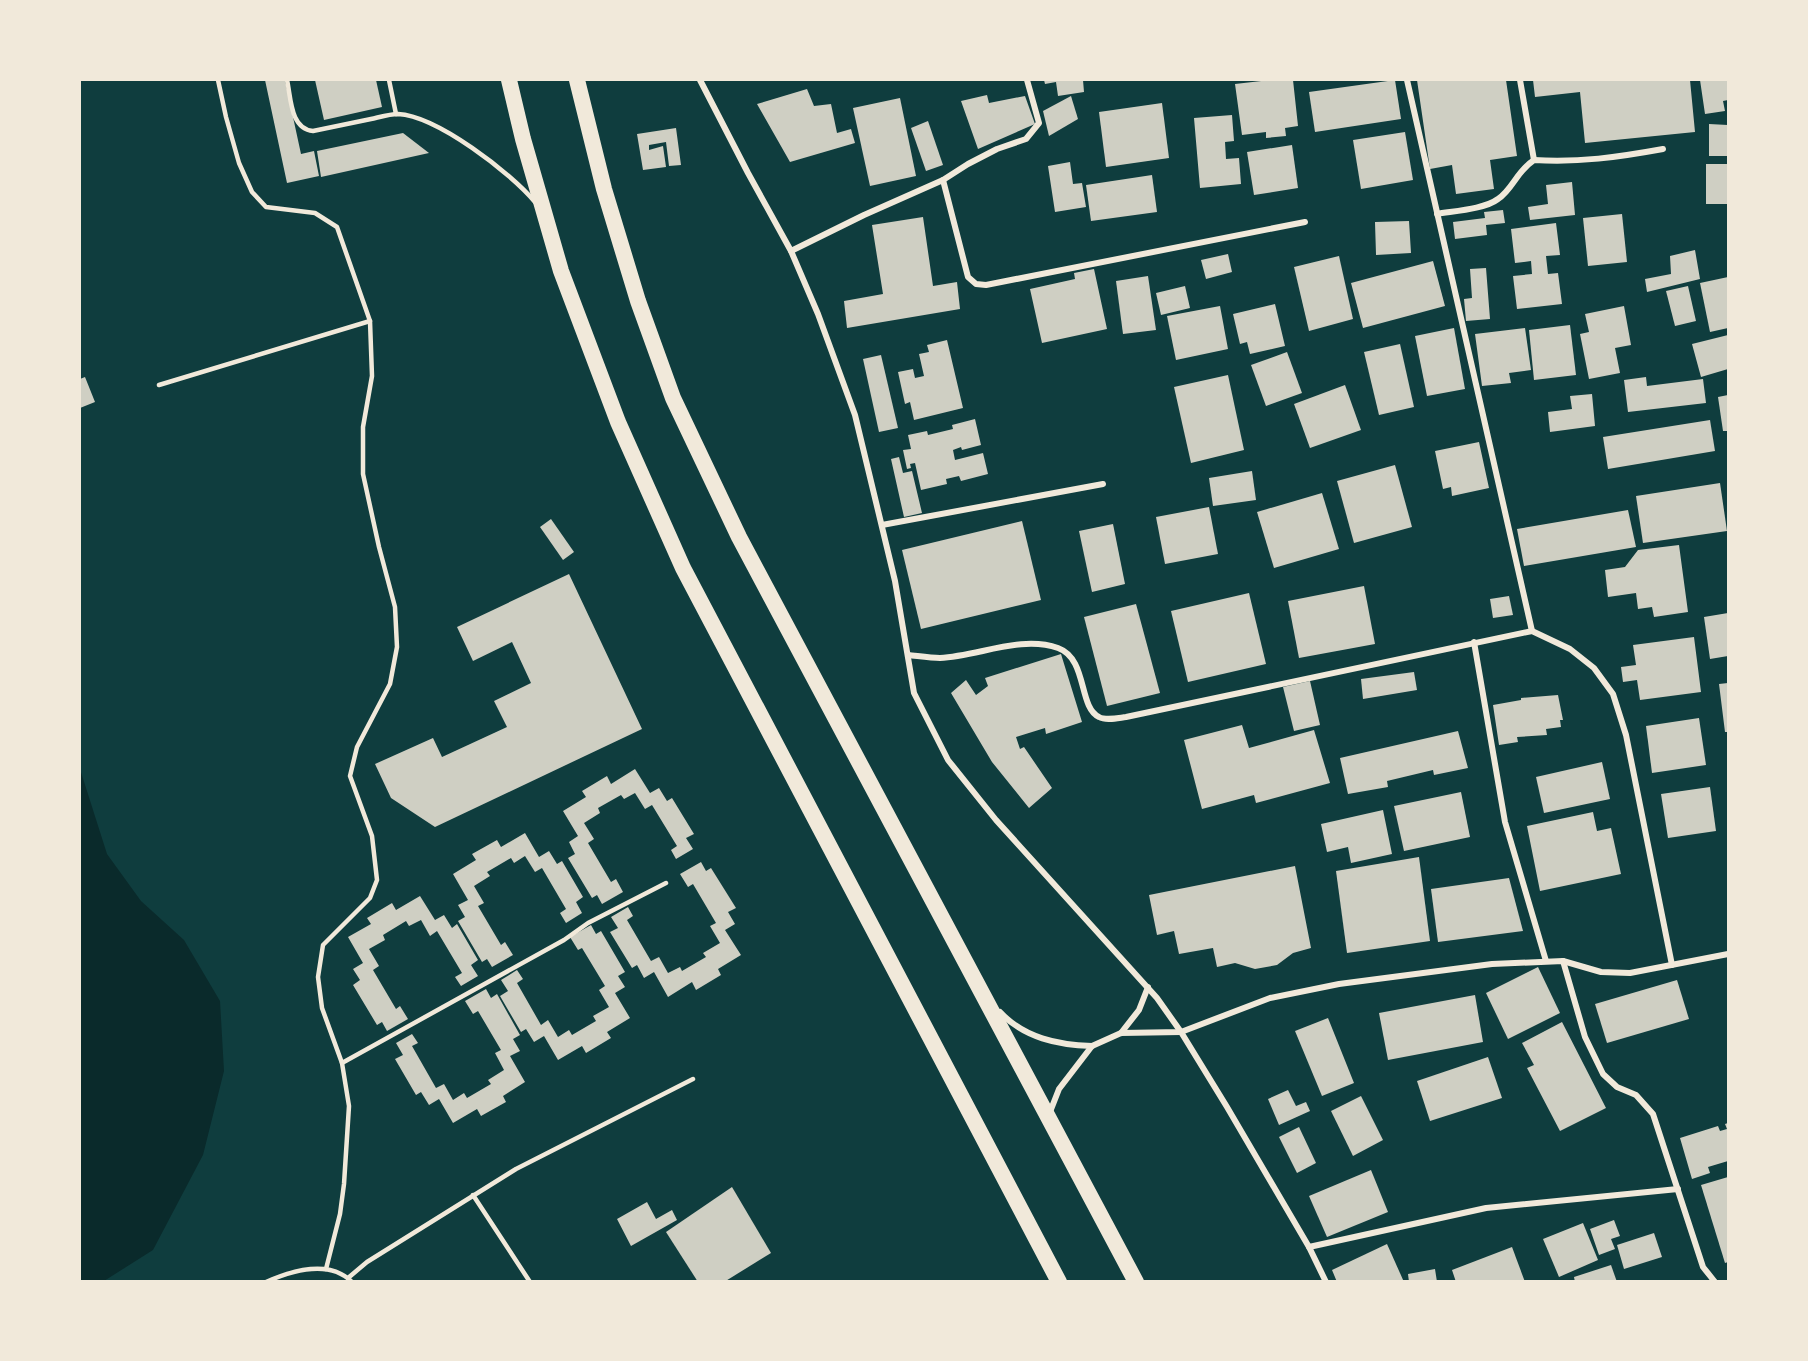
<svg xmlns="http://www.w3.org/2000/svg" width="1808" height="1361" font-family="'IBM Plex Serif',serif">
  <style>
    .water { fill: #0a2a2b }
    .building { fill: #cfcfc3 }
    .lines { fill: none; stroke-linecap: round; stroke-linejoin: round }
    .service { stroke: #f1e9da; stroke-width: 4.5 }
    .minor { stroke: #f1e9da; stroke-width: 6 }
    .trunk { stroke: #f1e9da; stroke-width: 16 }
  </style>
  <rect width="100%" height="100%" fill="#0f3d3e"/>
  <path class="water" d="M80 769 107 854 141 901 184 940 220 1001 224 1071 203 1155 153 1250 104 1281H80Z"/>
  <g class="building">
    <path d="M265 80H285L301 154 314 151 319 176 287 183Z"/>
    <path d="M315 80H376L382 107 324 120Z"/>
    <path d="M1044 80H1083L1084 92 1058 96 1056 82 1045 84Z"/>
    <path d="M1270 80H1293L1298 126 1285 128 1286 136 1266 138V132L1242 135 1235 84Z"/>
    <path d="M1395 80 1401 119 1315 132 1309 92Z"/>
    <path d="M1417 80H1506L1517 156 1490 160 1494 189 1456 194 1452 165 1430 169Z"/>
    <path d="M1533 80H1690L1695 132 1585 143 1580 92 1535 97Z"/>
    <path d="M1700 80H1728V100L1723 101 1725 111 1705 114Z"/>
    <path d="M807 89 814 106 831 104 837 133 851 129 855 143 790 162 757 104Z"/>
    <path d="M987 95 989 103 1025 96 1035 124 978 149 961 101Z"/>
    <path d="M1071 96 1078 119 1049 136 1043 111Z"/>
    <path d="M900 98 916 176 870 186 853 108Z"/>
    <path d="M1162 103 1169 158 1106 167 1099 112Z"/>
    <path d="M1232 115 1234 141 1225 142 1226 159 1239 158 1241 184 1200 188 1194 118Z"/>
    <path d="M928 121 943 165 926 171 911 128Z"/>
    <path d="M1709 124 1728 125V156H1709Z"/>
    <path d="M676 128 681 165 669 166 666 142 649 145V150L663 146 666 167 643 170 637 134Z"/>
    <path d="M1405 132 1413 180 1361 189 1353 140Z"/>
    <path d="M403 133 429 153 321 177 317 151Z"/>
    <path d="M1292 145 1298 188 1254 195 1247 152Z"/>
    <path d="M1070 162 1073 184 1082 183 1086 207 1055 212 1048 166Z"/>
    <rect x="1706" y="164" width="22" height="40"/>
    <path d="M1152 175 1157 212 1091 221 1086 185Z"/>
    <path d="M1572 182 1575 215 1530 220 1528 207 1548 204 1546 185Z"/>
    <path d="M1503 210 1505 223 1486 225 1487 235 1455 239 1453 222 1485 218 1484 212Z"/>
    <path d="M1622 214 1627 262 1588 266 1583 218Z"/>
    <path d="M923 217 933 286 957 282 960 309 847 328 844 301 883 294 872 225Z"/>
    <path d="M1409 221 1411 253 1376 255 1375 222Z"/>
    <path d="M1556 223 1560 255 1546 256 1548 274 1558 273 1562 304 1517 309 1513 276 1532 274 1531 261 1515 263 1511 229Z"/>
    <path d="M1695 250 1700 279 1647 292 1645 279 1671 274 1670 256Z"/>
    <path d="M1228 254 1232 272 1206 279 1201 260Z"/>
    <path d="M1339 256 1353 319 1309 331 1294 267Z"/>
    <path d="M1433 261 1445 306 1363 328 1351 283Z"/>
    <path d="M1486 268 1490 319 1466 321 1464 299 1472 298 1470 269Z"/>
    <path d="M1094 269 1107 329 1042 343 1030 289 1075 279 1074 273Z"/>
    <path d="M1148 276 1156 330 1123 334 1116 281Z"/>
    <path d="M1728 277V328L1710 332 1700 283Z"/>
    <path d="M1185 286 1190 308 1161 315 1156 293Z"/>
    <path d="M1688 286 1696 321 1675 326 1666 291Z"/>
    <path d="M1275 304 1285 346 1250 354 1247 342 1240 344 1233 314Z"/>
    <path d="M1220 306 1228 349 1176 360 1167 316Z"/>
    <path d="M1624 306 1631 345 1615 348 1620 373 1589 379 1580 334 1589 332 1585 314Z"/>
    <path d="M1570 325 1576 375 1534 380 1529 330Z"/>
    <path d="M1454 328 1465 389 1427 396 1415 336Z"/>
    <path d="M1525 328 1531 370 1509 373 1511 383 1482 386 1475 334Z"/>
    <path d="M1728 335V369L1701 377 1692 344Z"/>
    <path d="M947 340 963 408 914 420 910 402 905 404 898 372 913 369 915 378 924 376 919 354 929 352 927 345Z"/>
    <path d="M1400 344 1414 407 1379 415 1364 352Z"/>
    <path d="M1287 352 1302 393 1266 406 1251 365Z"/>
    <path d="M881 355 898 428 879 432 863 359Z"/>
    <path d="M1228 375 1244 450 1191 463 1174 387Z"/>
    <path d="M85 377 95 402 80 408V379Z"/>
    <path d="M1646 377 1647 386 1703 379 1706 403 1628 412 1624 380Z"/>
    <path d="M1345 385 1361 430 1310 448 1294 404Z"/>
    <path d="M1592 394 1595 426 1550 432 1548 412 1572 409 1570 396Z"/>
    <path d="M1728 395V431H1723L1718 397Z"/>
    <path d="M975 419 981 445 962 450 961 447 953 450 955 460 983 453 988 474 961 481 959 476 946 479 947 484 921 490 915 463 910 464 911 468 907 469 903 450 911 449 908 435 927 431 928 435 953 429 952 425Z"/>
    <path d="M1710 420 1715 451 1608 469 1603 437Z"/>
    <path d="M1479 442 1489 488 1452 496 1451 487 1443 489 1435 451Z"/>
    <path d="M899 457 903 473 912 471 922 513 904 517 891 459Z"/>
    <path d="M1395 465 1412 527 1354 543 1337 481Z"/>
    <path d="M1252 471 1256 500 1213 506 1209 478Z"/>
    <path d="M1720 483 1727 531 1643 543 1636 496Z"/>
    <path d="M1322 493 1339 549 1274 568 1257 512Z"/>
    <path d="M1209 507 1218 554 1165 564 1156 517Z"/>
    <path d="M1628 510 1636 547 1524 566 1517 529Z"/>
    <path d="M551 519 574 552 563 560 540 527Z"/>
    <path d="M1022 521 1041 600 921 629 902 550Z"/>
    <path d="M1113 524 1125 584 1092 592 1079 531Z"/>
    <path d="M1679 545 1688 612 1654 617 1652 607 1638 609 1636 593 1608 597 1605 570 1625 567 1638 550Z"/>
    <path d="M569 574 642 729 435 827 391 798 375 764 433 738 442 757 507 727 494 701 531 683 512 642 473 661 457 627Z"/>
    <path d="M1364 586 1375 644 1299 658 1288 601Z"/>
    <path d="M1249 593 1266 664 1188 682 1171 611Z"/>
    <path d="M1509 596 1513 615 1493 618 1490 599Z"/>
    <path d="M1136 604 1160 693 1107 706 1084 617Z"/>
    <path d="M1728 613V656L1710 659 1704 617Z"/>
    <path d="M1694 637 1701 692 1640 700 1637 680 1623 682 1621 667 1636 665 1633 645Z"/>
    <path d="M1061 654 1082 722 1046 734 1045 728 1016 737 1020 749 1024 747 1052 788 1029 808 992 762 951 693 966 680 976 695 988 686 985 678Z"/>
    <path d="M1414 672 1417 690 1363 699 1361 679Z"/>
    <path d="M1310 681 1320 725 1294 731 1283 687Z"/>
    <path d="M1728 683V732H1725L1719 684Z"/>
    <path d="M1558 695 1563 720H1560L1561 727 1546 729 1547 735 1517 737 1518 742 1499 745 1493 705 1521 700V698Z"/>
    <path d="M1699 718 1706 765 1652 773 1646 726Z"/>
    <path d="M1242 725 1249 748 1314 730 1330 783 1256 803 1254 795 1202 809 1184 740Z"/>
    <path d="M1458 731 1468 768 1434 775 1433 770 1387 781 1388 787 1348 794 1340 758Z"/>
    <path d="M1602 762 1610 799 1544 813 1536 777Z"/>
    <path d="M635 769 650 793 659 788 667 801 672 798 694 834 686 838 693 849 676 859 671 850 677 846 652 805 645 809 635 793 624 799 621 795 598 808 600 813 584 823 594 839 588 843 611 882 616 879 623 892 602 904 597 895 592 898 568 858 575 854 569 842 578 836 563 811 586 797 582 791 607 776 611 784Z"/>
    <path d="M1710 787 1716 831 1668 838 1661 794Z"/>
    <path d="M1461 792 1470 837 1404 851 1394 806Z"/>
    <path d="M1383 810 1392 854 1351 863 1348 847 1327 852 1321 824Z"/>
    <path d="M1593 812 1597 831 1611 828 1621 874 1540 891 1527 826Z"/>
    <path d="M525 833 539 857 549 851 557 864 562 861 583 897 576 902 582 913 566 923 560 913 566 909 542 868 535 872 525 856 514 863 511 858 487 872 490 876 474 886 484 903 478 906 501 945 505 942 513 955 492 967 487 959 482 962 458 921 465 917 458 905 468 900 453 874 476 860 472 854 497 840 501 847Z"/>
    <path d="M1419 857 1430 941 1347 953 1336 871Z"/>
    <path d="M701 862 706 871 711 868 736 908 728 912 735 924 725 930 741 955 718 969 721 975 696 990 692 982 668 997 654 972 644 978 637 965 632 968 610 932 618 928 611 917 628 907 633 916 627 920 651 961 659 957 668 973 680 967 682 971 706 957 703 953 720 943 710 926 716 923 693 884 688 887 680 874Z"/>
    <path d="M1295 866 1311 948 1293 953 1277 965 1255 969 1235 963 1217 967 1213 948 1179 954 1174 931 1157 935 1149 895Z"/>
    <path d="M1509 878 1523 931 1438 942 1431 889Z"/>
    <path d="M420 896 435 920 444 915 452 928 457 924 478 960 471 965 478 976 461 986 455 977 462 973 437 931 430 936 421 920 409 926 406 921 383 935 385 940 369 949 379 966 373 970 396 1009 400 1006 408 1019 387 1031 382 1022 377 1025 353 985 360 980 353 969 363 963 348 937 371 924 367 918 392 903 396 910Z"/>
    <path d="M591 925 596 934 601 931 625 972 618 976 625 987 615 993 630 1018 607 1032 611 1038 586 1053 582 1046 558 1060 544 1036 534 1042 526 1029 521 1032 500 996 508 991 501 980 517 970 523 979 517 983 541 1025 548 1020 558 1037 569 1030 572 1035 596 1021 593 1016 609 1007 599 990 605 986 582 948 578 950 570 937Z"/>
    <path d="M1538 967 1560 1013 1508 1039 1486 993Z"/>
    <path d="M1677 980 1689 1019 1607 1043 1595 1004Z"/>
    <path d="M486 989 491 998 497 994 520 1035 513 1039 520 1051 510 1056 525 1082 503 1096 506 1102 481 1116 477 1109 453 1123 439 1099 429 1105 421 1092 416 1095 395 1059 403 1055 396 1043 412 1034 418 1043 412 1046 436 1088 444 1084 453 1100 464 1093 467 1098 491 1084 488 1080 504 1070 495 1053 501 1050 478 1011 473 1014 465 1001Z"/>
    <path d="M1475 995 1483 1042 1388 1060 1379 1013Z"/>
    <path d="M1328 1018 1354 1083 1322 1096 1295 1031Z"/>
    <path d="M1562 1022 1606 1108 1560 1131 1527 1068 1534 1065 1522 1043Z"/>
    <path d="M1488 1057 1502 1098 1430 1121 1417 1081Z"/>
    <path d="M1288 1090 1296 1106 1306 1102 1310 1111 1279 1125 1268 1099Z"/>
    <path d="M1361 1096 1383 1140 1353 1156 1331 1111Z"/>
    <path d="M1728 1123V1161L1708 1167 1710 1173 1692 1179 1680 1138 1718 1126 1720 1131 1727 1129 1725 1124Z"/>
    <path d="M1299 1127 1316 1163 1297 1173 1279 1137Z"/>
    <path d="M1371 1170 1388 1212 1327 1237 1309 1196Z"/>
    <path d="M1728 1177V1262L1725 1263 1701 1185Z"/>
    <path d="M732 1187 771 1253 724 1282H698L666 1232Z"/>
    <path d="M647 1202 656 1219 672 1210 677 1220 631 1246 617 1219Z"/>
    <path d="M1614 1220 1620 1236 1611 1239 1615 1249 1599 1255 1590 1229Z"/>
    <path d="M1583 1223 1598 1260 1559 1277 1543 1239Z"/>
    <path d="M1654 1233 1662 1257 1624 1269 1617 1245Z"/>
    <path d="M1387 1244 1404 1282H1337L1332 1270Z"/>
    <path d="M1512 1247 1525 1282H1456L1452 1270Z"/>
    <path d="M1611 1265 1617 1282H1575L1574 1277Z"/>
    <path d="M1435 1269 1437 1282H1409L1408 1274Z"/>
  </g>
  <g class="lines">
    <g class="service">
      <path d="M218 80 226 117 239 163 252 192 266 207 315 213 337 227 370 321 372 376 363 427V474L379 547 395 607 397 647 390 684 357 747 350 776 372 836 377 880 370 898 323 945 318 977 322 1008 342 1063 349 1106 344 1184 340 1214 326 1269"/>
      <path d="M287 80C291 97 290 129 313 131 332 127 352 123 371 119 380 117 390 114 398 114 437 116 511 173 535 202"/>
      <path d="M389 80 396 114"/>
      <path d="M159 385 370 321"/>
      <path d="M342 1063 564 940 588 923 666 883"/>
      <path d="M473 1195 530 1282"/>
      <path d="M348 1278 367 1262 516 1169 693 1079"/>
      <path d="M266 1282C291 1271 329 1259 352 1282"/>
    </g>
    <g class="minor">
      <path d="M700 80 748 173 791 251 818 314 855 415 895 581 914 693 948 760 996 820 1157 998 1181 1032 1227 1107 1309 1247 1326 1282"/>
      <path d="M1407 80 1532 631"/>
      <path d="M1520 80 1534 160"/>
      <path d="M943 180 968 277 976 284 986 285 1305 222"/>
      <path d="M1437 214C1454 211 1485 209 1498 199 1513 189 1516 172 1534 160 1578 163 1619 157 1663 149"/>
      <path d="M791 251 864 215 943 180 968 164 997 149 1026 139 1039 123 1027 80"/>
      <path d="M882 525 1103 484"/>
      <path d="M1474 642 1505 822 1546 961"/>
      <path d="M908 655C918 656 930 658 940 658 979 656 1021 635 1058 648 1088 659 1078 707 1099 717 1106 721 1118 718 1126 717L1532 631 1570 649 1594 668 1613 694 1626 735 1672 965"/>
      <path d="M1563 961 1585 1037 1603 1074 1617 1087 1636 1095 1653 1114 1703 1267 1715 1282"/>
      <path d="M1000 1012C1024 1038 1058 1045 1092 1046"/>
      <path d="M1121 1033 1139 1010 1148 987"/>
      <path d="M1050 1112 1059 1089 1092 1046 1121 1033 1181 1032 1270 998 1339 984 1492 964 1563 961 1601 972 1630 973 1728 954"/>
      <path d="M1309 1247 1486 1208 1678 1189"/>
    </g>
    <g class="trunk">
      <path d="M509 80 523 139 561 271 618 422 683 568 1059 1282"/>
      <path d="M577 80 604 189 638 301 673 398 739 537 1136 1282"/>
    </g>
  </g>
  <rect width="1808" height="1361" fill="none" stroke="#f1e9da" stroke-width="162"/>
</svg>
